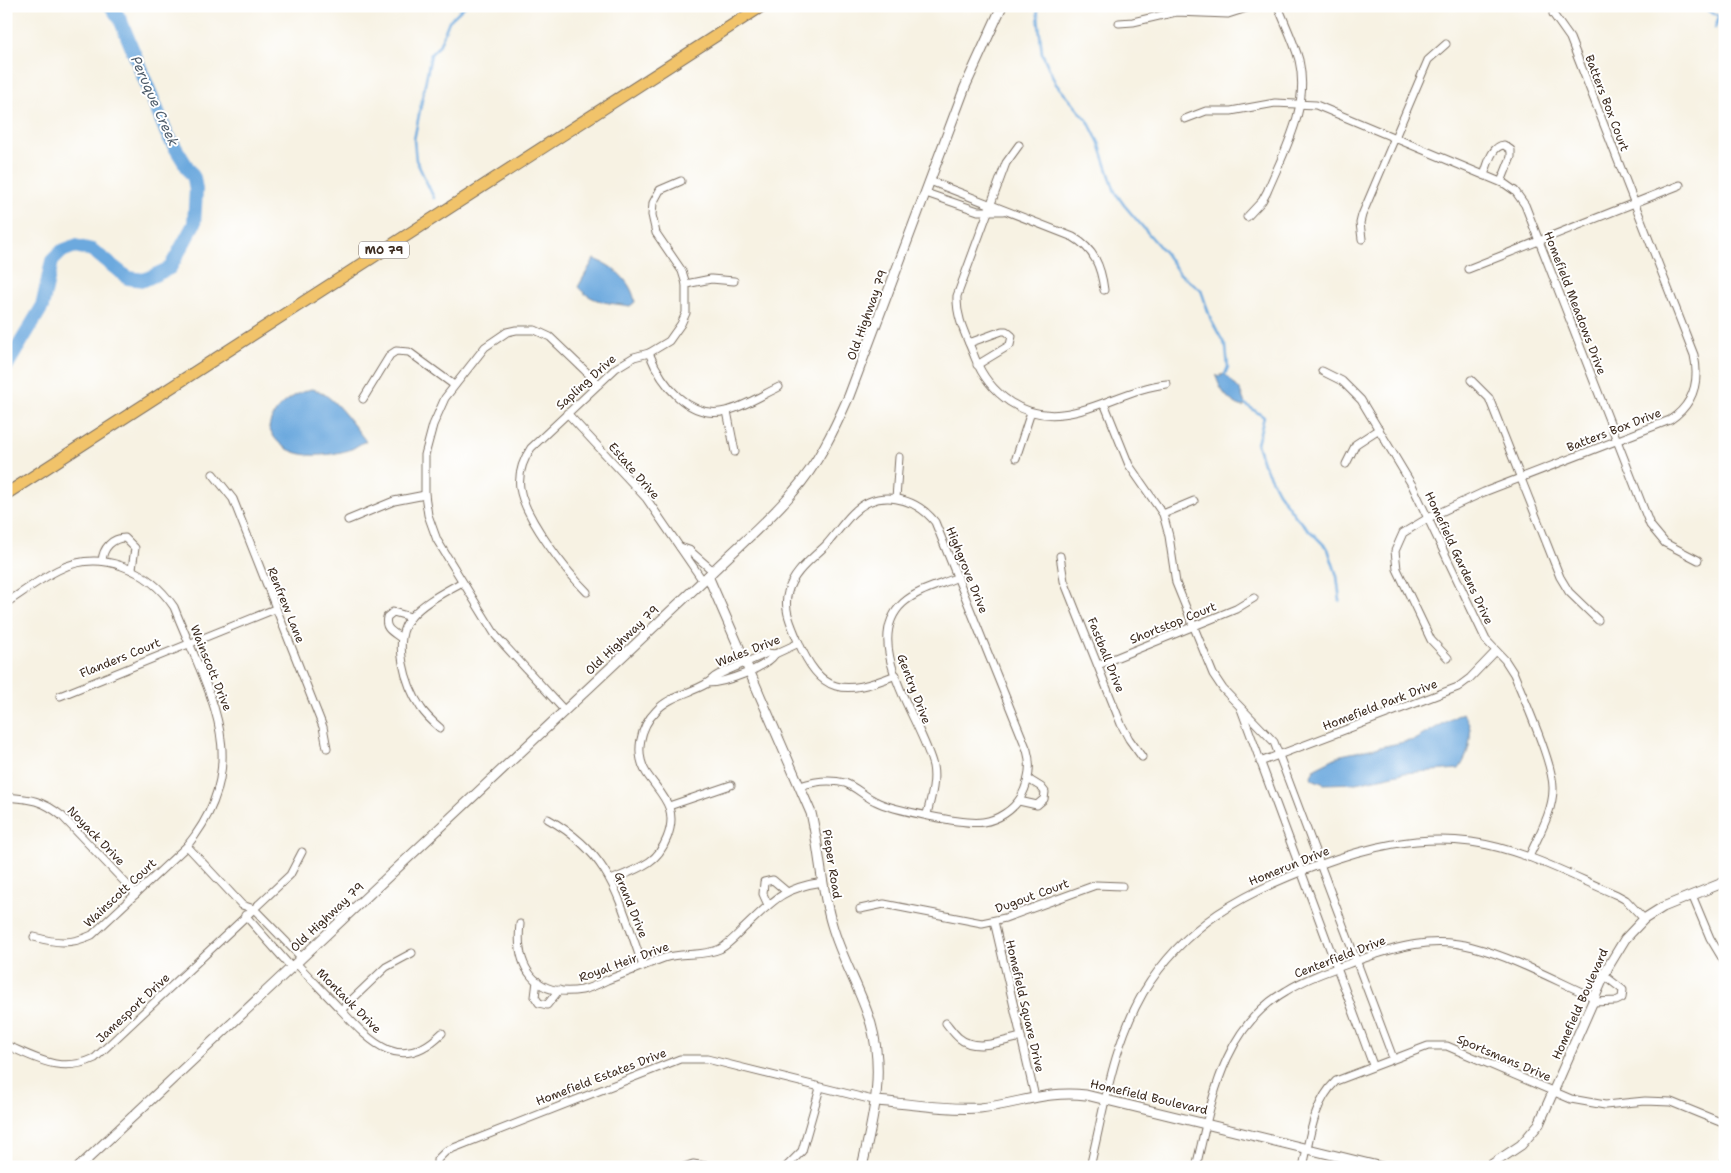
<svg xmlns="http://www.w3.org/2000/svg" width="1731" height="1173" font-family="'Shantell Sans',sans-serif">
  <style>
    .water { fill: #6ca9de; stroke: #546a7e }
    .lines { fill: none; stroke-linecap: round; stroke-linejoin: round }
    .stream { stroke: #6ca9de; stroke-width: 2.5 }
    .river { stroke: #6ca9de; stroke-width: 14 }
    .minor-casing { stroke: #7d7063; stroke-width: 9 }
    .tertiary-casing { stroke: #7d7063; stroke-width: 11 }
    .primary-casing { stroke: #7d7063; stroke-width: 13 }
    .minor { stroke: #fff; stroke-width: 7 }
    .tertiary { stroke: #fff; stroke-width: 9 }
    .primary { stroke: #f1c36a; stroke-width: 11 }
    .labels { text-anchor: middle; dominant-baseline: central; stroke-width: 4; stroke-linejoin: round; paint-order: stroke }
    .shield { fill: #fff; stroke: #766a62; stroke-width: 1 }
    .shield-label { font-size: 11px; font-weight: bold; fill: #3b2a1e }
    .street-label { font-size: 12px; fill: #3b2a1e; stroke: #fff }
    .water-label { font-size: 14px; font-style: italic; fill: #4f5d6b; stroke: #fff }
  </style>
  <rect width="100%" height="100%" fill="#fff"/>
  <filter id="ink" filterUnits="userSpaceOnUse"><feTurbulence type="fractalNoise" baseFrequency=".02" numOctaves="2"/><feDisplacementMap in="SourceGraphic" scale="10" xChannelSelector="R" yChannelSelector="G"/><feConvolveMatrix kernelMatrix="1 2 1 2 8 2 1 2 1" color-interpolation-filters="sRGB"/></filter>
  <filter id="wash" filterUnits="userSpaceOnUse"><feTurbulence type="fractalNoise" baseFrequency=".0096" numOctaves="4" result="noise"/><feDisplacementMap in="SourceGraphic" scale="20" xChannelSelector="R" yChannelSelector="G"/><feGaussianBlur stdDeviation="1.12" result="paint"/><feColorMatrix in="noise" values="0 0 0 0 0 0 0 0 0 0 0 0 0 0 0 0 0 1.4 0 .05"/><feComposite in="paint" operator="in"/></filter>
  <g filter="url(#wash)">
    <rect width="100%" height="100%" fill="#f7f2e3"/>
    <g class="water">
      <path d="M594 259C613 265 632 282 635 302L630 306C610 303 592 303 578 287Z"/>
      <path d="M1225 374 1240 390 1245 404 1243 407C1228 402 1220 390 1216 376Z"/>
      <path d="M311 389C331 390 354 427 366 441 360 443 355 448 349 450 321 458 283 461 269 428 272 408 293 394 311 389Z"/>
      <path d="M1462 713C1477 725 1469 756 1459 769L1403 773 1356 783 1324 784 1312 779 1311 776 1315 768 1341 755 1414 740Z"/>
    </g>
    <g class="lines">
      <g class="stream">
        <path d="M1037 6 1042 53 1056 84 1088 121 1099 143 1115 192 1124 205 1165 253 1179 273 1201 290 1211 320 1226 347 1228 367 1225 374"/>
        <path d="M1699 6 1719 16 1715 28"/>
        <path d="M434 198 416 160 414 140 431 54 439 46 449 21 465 6"/>
        <path d="M1245 404 1264 417 1257 444 1263 463 1278 492 1297 518 1328 549 1337 576 1340 601"/>
      </g>
      <path class="river" d="M6 367 42 307 52 261 62 251 75 246 92 250 128 278 144 280 170 268 194 224 196 190 194 178 167 134 120 19 111 6"/>
    </g>
  </g>
  <g filter="url(#ink)">
    <g class="lines">
      <defs>
        <g id="minor">
          <path d="M1119 23 1133 22 1176 12 1228 14 1253 6"/>
          <path d="M1185 119 1206 111H1231L1275 103 1316 105 1505 184 1515 191 1525 205 1650 525 1665 543 1698 560"/>
          <path d="M1019 145 1006 163 957 296C956 319 967 337 975 358 982 376 994 391 1010 402 1064 437 1114 389 1167 384"/>
          <path d="M1484 175C1488 165 1491 146 1504 145L1511 150V157L1501 182"/>
          <path d="M930 181 1073 237C1094 249 1101 266 1104 290"/>
          <path d="M926 193 978 211H1003"/>
          <path d="M1247 217 1262 201 1267 192C1285 149 1310 107 1299 60 1294 42 1285 24 1278 6"/>
          <path d="M1362 239 1360 223 1362 215 1428 60 1446 44"/>
          <path d="M1468 269 1680 185"/>
          <path d="M686 284 711 279 734 281"/>
          <path d="M969 343 1002 331H1006L1012 336 1010 345 977 365"/>
          <path d="M649 353C661 383 688 420 726 411 744 407 762 395 779 387"/>
          <path d="M1322 371 1342 381 1361 400 1412 485 1486 640 1505 660 1514 674C1524 699 1554 765 1553 789 1553 812 1538 836 1529 857"/>
          <path d="M1471 380 1489 398 1560 577 1569 592 1598 620"/>
          <path d="M363 399 390 355 396 351 409 352 454 385"/>
          <path d="M1104 403 1129 465 1163 514 1169 536 1176 583 1213 674 1223 689 1274 742 1393 1058"/>
          <path d="M727 411 735 452"/>
          <path d="M567 413 646 498 703 581"/>
          <path d="M1016 458 1031 412"/>
          <path d="M1346 464 1356 444 1379 429"/>
          <path d="M213 474 233 499 323 727 327 748"/>
          <path d="M896 498 899 457"/>
          <path d="M1163 514 1194 501"/>
          <path d="M348 520 394 501 425 495"/>
          <path d="M680 547 689 550 713 571"/>
          <path d="M1060 556 1064 581 1121 724 1129 739 1142 757"/>
          <path d="M102 561C103 548 112 538 125 538L135 548 132 569"/>
          <path d="M587 592C566 571 524 517 520 488 518 473 523 460 531 448L616 368 634 357 649 353 669 341 681 324 686 313V284L682 271 656 233 652 215 653 203 660 190 681 181"/>
          <path d="M6 603C23 592 40 579 58 570 101 548 149 570 174 607 208 693 256 762 187 846L92 935C70 945 56 943 34 937"/>
          <path d="M401 638C393 632 384 629 387 617L393 612 411 617"/>
          <path d="M1448 658 1431 640 1397 569 1395 551 1403 533 1428 518 1484 492 1670 420C1694 404 1700 382 1694 355L1570 38 1553 14"/>
          <path d="M1098 665 1236 609 1254 598"/>
          <path d="M707 683C725 683 766 668 775 654"/>
          <path d="M60 696 275 609"/>
          <path d="M1241 709 1373 1065"/>
          <path d="M565 711 496 636 437 540 428 515 425 495V455L433 425 445 398 485 347 507 332 516 330H535L550 337 599 384"/>
          <path d="M440 728C433 722 426 716 421 708 406 686 391 640 411 617 424 602 445 592 462 582"/>
          <path d="M1260 762 1458 687 1470 678 1496 651"/>
          <path d="M800 786C815 781 829 779 845 783 856 787 864 796 875 801 892 810 965 825 983 822 998 820 1013 810 1021 797 1029 782 1032 767 1027 750L935 522C915 497 878 488 853 513 843 523 835 535 826 545 812 559 793 572 788 592 783 609 791 624 797 639 821 695 843 696 896 675"/>
          <path d="M6 797C31 799 42 800 62 816L136 894"/>
          <path d="M1019 801 1037 805 1044 799 1045 792 1041 787 1028 779"/>
          <path d="M669 806 731 785"/>
          <path d="M927 814C931 798 936 782 933 766 923 722 859 643 903 603 917 590 940 585 958 577"/>
          <path d="M548 819C613 855 619 901 643 966"/>
          <path d="M187 846 242 905 254 909 301 957"/>
          <path d="M611 880C623 875 637 870 649 862 657 857 663 848 667 838 679 808 662 796 647 774 634 754 640 727 656 711 668 697 690 693 706 684 710 682 713 677 718 675 734 667 750 661 767 653L775 654 799 643"/>
          <path d="M1692 895 1710 938 1725 963"/>
          <path d="M768 905 763 894 764 882 773 880 786 891"/>
          <path d="M860 909 884 904 982 923 1005 918 1096 885 1122 886"/>
          <path d="M245 915 291 967"/>
          <path d="M994 921 1035 1097"/>
          <path d="M520 924C515 967 535 998 582 990 591 988 599 984 607 980 626 973 645 965 664 958 682 952 702 957 720 949 729 944 736 936 743 929 772 902 781 888 823 882"/>
          <path d="M296 963C311 979 326 994 341 1010 372 1044 401 1074 442 1033"/>
          <path d="M537 981 535 997 539 1003 547 1005 559 990"/>
          <path d="M1593 1002 1616 1001 1622 998 1623 990 1605 976"/>
          <path d="M341 1010 386 967 412 953"/>
          <path d="M946 1023C950 1028 954 1034 959 1038 975 1052 1003 1041 1021 1037"/>
          <path d="M6 1045C38 1059 61 1074 95 1058L290 875 302 852"/>
          <path d="M437 1167V1160L446 1151 680 1059H707L877 1101"/>
          <path d="M684 1167 693 1164 713 1167"/>
          <path d="M786 1167 802 1151 820 1088"/>
          <path d="M1090 1167C1104 1109 1113 1045 1143 993 1185 924 1243 893 1316 866 1367 847 1417 835 1471 842 1523 849 1570 875 1617 895L1626 900 1644 919"/>
          <path d="M1196 1167C1212 1101 1222 1028 1286 991 1308 977 1334 969 1359 960 1396 947 1433 936 1473 947 1515 958 1556 981 1595 998"/>
          <path d="M1303 1167C1310 1137 1313 1103 1336 1081L1428 1046H1447L1571 1099 1605 1105 1645 1101 1671 1102 1725 1124"/>
          <path d="M1722 1167 1725 1160"/>
        </g>
        <g id="tertiary">
          <path d="M708 576 811 813C820 850 821 889 832 925 842 960 861 990 871 1024 885 1073 873 1119 862 1167"/>
          <path d="M877 1101C911 1104 946 1110 980 1108 1019 1104 1046 1090 1086 1095L1382 1167"/>
          <path d="M79 1167 708 576C736 548 767 523 793 492 818 464 834 430 849 396L965 87 1002 6"/>
          <path d="M1488 1167 1521 1145 1539 1124 1608 967 1625 939 1644 919 1663 907 1725 882"/>
        </g>
        <path id="primary" d="M6 494 762 6"/>
      </defs>
      <use href="#minor" class="minor-casing"/>
      <use href="#tertiary" class="tertiary-casing"/>
      <use href="#primary" class="primary-casing"/>
      <use href="#minor" class="minor"/>
      <use href="#tertiary" class="tertiary"/>
      <use href="#primary" class="primary"/>
    </g>
  </g>
  <g class="labels">
    <rect class="shield" x="359" y="241.5" width="50" height="17" rx="4"/>
    <g class="shield-label">
      <text x="384" y="250">MO 79</text>
    </g>
    <g class="street-label">
      <text transform="translate(1607 103) rotate(69)">Batters Box Court</text>
      <text transform="translate(1575 303) rotate(69)">Homefield Meadows Drive</text>
      <text transform="translate(867 315) rotate(-70)">Old Highway 79</text>
      <text transform="translate(586 382) rotate(-42)">Sapling Drive</text>
      <text transform="translate(1614 430) rotate(-21)">Batters Box Drive</text>
      <text transform="translate(634 471) rotate(49)">Estate Drive</text>
      <text transform="translate(1459 558) rotate(65)">Homefield Gardens Drive</text>
      <text transform="translate(967 570) rotate(68)">Highgrove Drive</text>
      <text transform="translate(286 605) rotate(68)">Renfrew Lane</text>
      <text transform="translate(1173 623) rotate(-22)">Shortstop Court</text>
      <text transform="translate(622 640) rotate(-43)">Old Highway 79</text>
      <text transform="translate(748 651) rotate(-21)">Wales Drive</text>
      <text transform="translate(1106 655) rotate(68)">Fastball Drive</text>
      <text transform="translate(120 658) rotate(-22)">Flanders Court</text>
      <text transform="translate(211 668) rotate(68)">Wainscott Drive</text>
      <text transform="translate(914 689) rotate(69)">Gentry Drive</text>
      <text transform="translate(1380 705) rotate(-21)">Homefield Park Drive</text>
      <text transform="translate(96 836) rotate(46)">Noyack Drive</text>
      <text transform="translate(832 864) rotate(81)">Pieper Road</text>
      <text transform="translate(1289 866) rotate(-22)">Homerun Drive</text>
      <text transform="translate(120 893) rotate(-43)">Wainscott Court</text>
      <text transform="translate(1032 896) rotate(-20)">Dugout Court</text>
      <text transform="translate(631 905) rotate(68)">Grand Drive</text>
      <text transform="translate(327 917) rotate(-43)">Old Highway 79</text>
      <text transform="translate(1340 957) rotate(-21)">Centerfield Drive</text>
      <text transform="translate(624 962) rotate(-20)">Royal Heir Drive</text>
      <text transform="translate(349 1001) rotate(45)">Montauk Drive</text>
      <text transform="translate(1580 1004) rotate(-66)">Homefield Boulevard</text>
      <text transform="translate(1025 1006) rotate(77)">Homefield Square Drive</text>
      <text transform="translate(133 1008) rotate(-43)">Jamesport Drive</text>
      <text transform="translate(1504 1058) rotate(23)">Sportsmans Drive</text>
      <text transform="translate(601 1077) rotate(-21)">Homefield Estates Drive</text>
      <text transform="translate(1149 1097) rotate(13)">Homefield Boulevard</text>
    </g>
    <g class="water-label">
      <text transform="translate(155 101) rotate(66)">Peruque Creek</text>
    </g>
  </g>
  <rect width="1731" height="1173" fill="none" stroke="#fff" stroke-width="25"/>
</svg>
